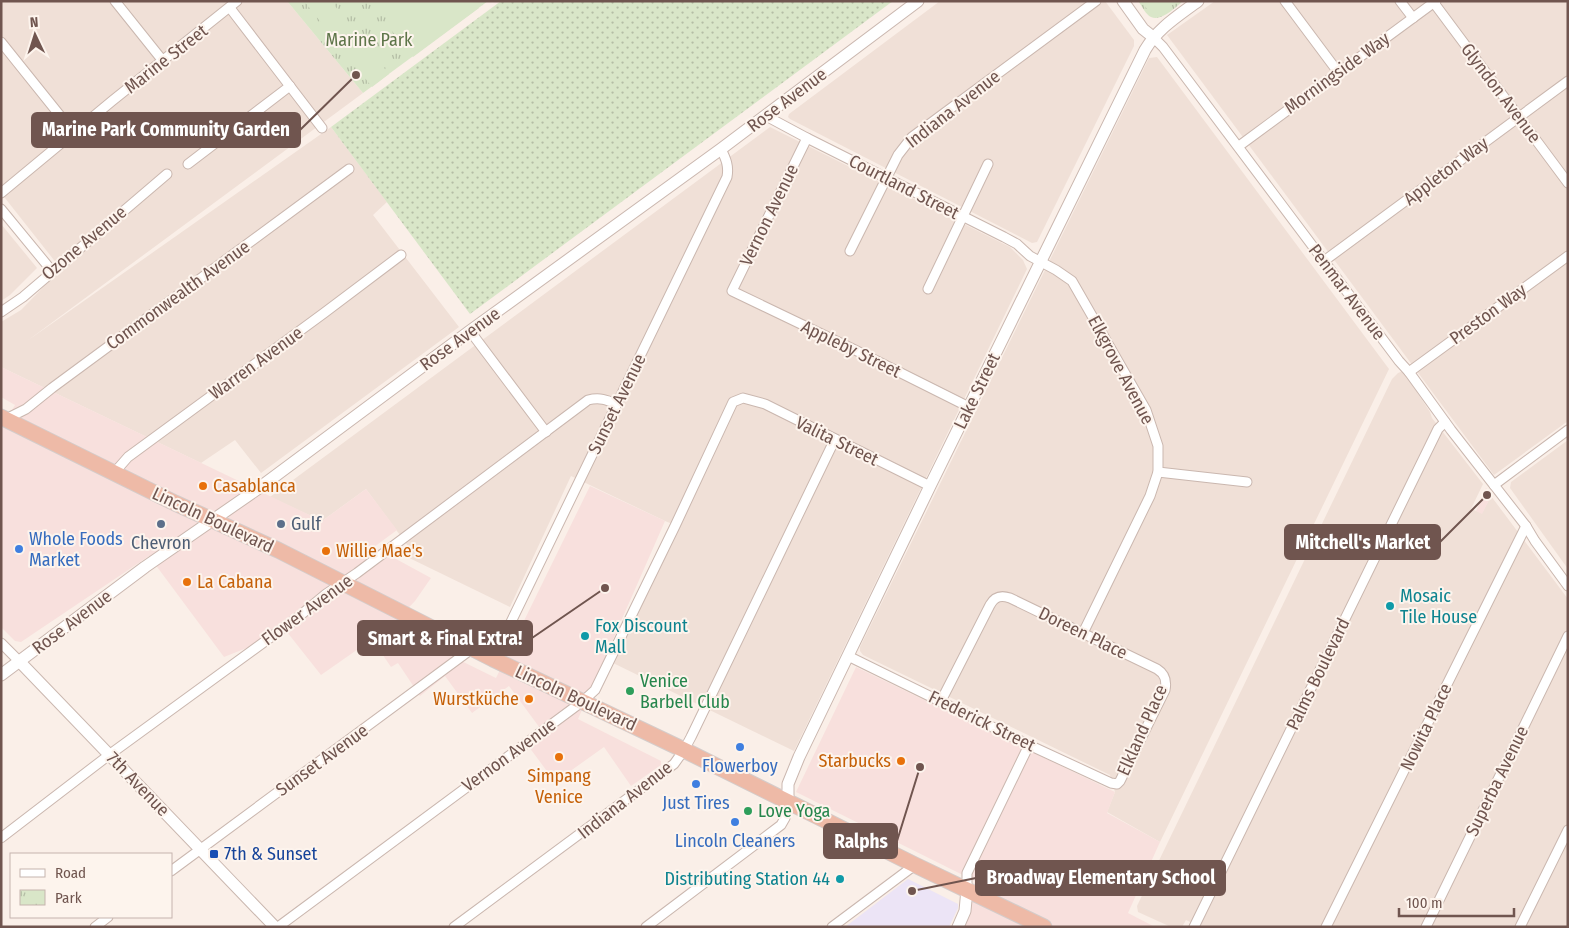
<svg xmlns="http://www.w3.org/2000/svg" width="1569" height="928" font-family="'Fira Sans Condensed',sans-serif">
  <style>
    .residential { fill: #f0e0d7 }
    .commercial { fill: #f8e0dd }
    .education { fill: #ece4f6 }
    .grass { fill: url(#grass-dots) }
    .park { fill: url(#park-tufts) }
    .pitch { fill: #d9e6c8 }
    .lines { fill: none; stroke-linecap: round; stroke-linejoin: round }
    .minor-casing { stroke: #cab7af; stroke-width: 11 }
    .tertiary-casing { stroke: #cab7af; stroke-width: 13 }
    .trunk-casing { stroke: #d4ccca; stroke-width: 17 }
    .minor { stroke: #fff; stroke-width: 9 }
    .tertiary { stroke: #fff; stroke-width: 11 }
    .trunk { stroke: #eebaa7; stroke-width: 15 }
    .food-dot { fill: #e8710a; stroke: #fdf4ed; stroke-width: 2 }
    .service-dot { fill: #5c6f8a; stroke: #fdf4ed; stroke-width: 2 }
    .shop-dot { fill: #3f7fe0; stroke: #fdf4ed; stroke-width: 2 }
    .culture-dot { fill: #0f9aa8; stroke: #fdf4ed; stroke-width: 2 }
    .leisure-dot { fill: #2e9e5b; stroke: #fdf4ed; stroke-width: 2 }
    .transit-dot { fill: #1a4fb4; stroke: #fdf4ed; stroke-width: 2 }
    .labels { text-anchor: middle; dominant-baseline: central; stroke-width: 4; stroke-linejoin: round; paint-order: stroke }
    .park-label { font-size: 18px; fill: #5e7549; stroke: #fdf4ed }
    .street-label { font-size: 18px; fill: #70554f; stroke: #fdf4ed }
    .food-label { font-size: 18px; fill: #c56008; stroke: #fdf4ed; text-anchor: start }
    .service-label { font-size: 18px; fill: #4e5e75; stroke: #fdf4ed; text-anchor: start }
    .shop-label { font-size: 18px; fill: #366cbe; stroke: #fdf4ed }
    .culture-label { font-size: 18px; fill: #0d838f; stroke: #fdf4ed; text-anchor: start }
    .leisure-label { font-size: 18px; fill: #27864d; stroke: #fdf4ed; text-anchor: start }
    .transit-label { font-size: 18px; fill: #164399; stroke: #fdf4ed; text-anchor: start }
    .leader { fill: none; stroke: #70554f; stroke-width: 2 }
    .callout-dot { fill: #70554f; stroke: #fdf4ed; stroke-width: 2 }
    .callout { fill: #70554f; stroke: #70554f; stroke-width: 2 }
    .callout-label { font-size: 19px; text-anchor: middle; font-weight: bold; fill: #fff }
  </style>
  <defs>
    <pattern id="grass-dots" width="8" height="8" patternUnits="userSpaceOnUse" patternTransform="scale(1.25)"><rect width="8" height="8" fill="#d9e6c8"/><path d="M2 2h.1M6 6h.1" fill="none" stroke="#b4bda5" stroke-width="1.8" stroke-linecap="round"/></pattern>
    <pattern id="park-tufts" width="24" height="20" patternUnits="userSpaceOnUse" patternTransform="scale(1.25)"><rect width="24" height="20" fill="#d9e6c8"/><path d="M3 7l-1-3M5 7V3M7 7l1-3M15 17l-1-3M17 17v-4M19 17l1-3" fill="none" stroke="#b4bda5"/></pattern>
  </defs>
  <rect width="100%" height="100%" fill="#faefe8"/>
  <g class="residential">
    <path d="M1 1H287L363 93 27 341 331 127 387 202 373 215 459 327 261 473 235 440 201 463 1 367V322L21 310 61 269 1 193Z"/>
    <path d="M940 1H1105L1134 40V46L1037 242 1032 243 790 119 788 117 789 114Z"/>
    <path d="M1215 1H1568V421L1494 475 1167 35Z"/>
    <path d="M1157 57 1389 369 1160 842 1107 812 1115 792 1110 775 863 655 860 651V647L1149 58Z"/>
    <path d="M770 127 1010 247 1023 260 1027 269 794 751 613 663 680 527 665 521 571 476 510 607 399 553 408 546 366 489 322 521 270 497Z"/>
    <path d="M1 224 37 268 10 295 1 301Z"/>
    <path d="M1403 371 1430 412 1432 418 1483 484 1471 509 1482 513 1491 496 1568 599V927H1201L1186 920 1182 927H1171L1138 912 1137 906 1392 379 1398 373Z"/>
    <path d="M1568 440V569L1510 488 1511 482Z"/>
  </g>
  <g class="commercial">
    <path d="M1 367 322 521 366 489 397 530 374 547 431 578 415 601 391 626 321 675 287 632 224 657 149 556 21 642 15 641 1 627V428L15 405 1 397Z"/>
    <path d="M590 486 665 521 578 719 661 761V765L631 786 604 747 555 782 529 747 545 735 509 686 472 713 445 676 420 696 398 663 391 667 376 645 396 629 496 678Z"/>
    <path d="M1486 488 1491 496 1482 514 1476 511Z"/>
    <path d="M856 667 1115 792 1107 813 1160 842 1128 913 1155 927H961L975 881 796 792Z"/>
  </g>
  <path class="education" d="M908 879 958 904V908L949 927H845Z"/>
  <path class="grass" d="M501 1H893L470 314 331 127Z"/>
  <g class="park">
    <path d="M287 1H488L363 93Z"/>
    <path d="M1138 1H1183C1176 7 1161 22 1151 17 1146 15 1142 6 1138 1Z"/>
  </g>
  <g class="pitch">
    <path d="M304 1H331L389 74 372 87Z"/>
    <path d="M383 1H474L479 8 413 57 391 30Z"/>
    <path d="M1141 1H1168L1155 10 1147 9Z"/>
  </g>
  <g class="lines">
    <defs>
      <g id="minor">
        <path d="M115 1 163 61"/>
        <path d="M1285 1 1338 72"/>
        <path d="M1400 1 1413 18"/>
        <path d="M1434 3 1568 183"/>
        <path d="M230 8 322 128"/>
        <path d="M1153 37 1163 47 1399 361 1409 372 1451 430 1526 526 1535 541 1568 586"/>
        <path d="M1 42 74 133"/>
        <path d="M766 116 807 138 1004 237 1017 244 1030 256 1056 270 1072 281 1146 410 1158 446V472L1150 496 1083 633"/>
        <path d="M807 138 732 291 853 349 969 407"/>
        <path d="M1239 146 1436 1"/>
        <path d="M188 164 290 86"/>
        <path d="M1 193 112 101 237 1"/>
        <path d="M1 209 52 271"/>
        <path d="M850 251 898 155 912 137 1096 1"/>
        <path d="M1324 261 1568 81"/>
        <path d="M928 289 988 164"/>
        <path d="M1 312 23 297 167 174"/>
        <path d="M470 331 546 432"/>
        <path d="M1409 372 1568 256"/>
        <path d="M4 420 26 409 52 388 349 169"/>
        <path d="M1158 472 1247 482"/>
        <path d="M114 473 128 457 324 313 401 255"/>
        <path d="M1494 485 1568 430"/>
        <path d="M1 643 19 661"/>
        <path d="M848 656 1029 745 1111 783 1117 784 1120 781 1165 690C1167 680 1165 674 1157 669L1010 598C1001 595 995 596 990 605L941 701"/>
        <path d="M493 659 727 177C729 166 726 159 721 149"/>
        <path d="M1 838 109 755 297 618 326 594 357 573 588 400C600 397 607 400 617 404"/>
        <path d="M171 871 473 648"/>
        <path d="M967 889V873L1029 745"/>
        <path d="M95 927 108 917"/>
        <path d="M278 927 583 701 595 690 675 526 733 402 743 398 765 404 930 486"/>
        <path d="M454 927 674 764 684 750 691 737 835 439"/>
        <path d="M646 927 781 825 785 818 788 802"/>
        <path d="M832 927 915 865"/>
        <path d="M1194 927 1438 429 1445 422"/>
        <path d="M1326 927 1526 526"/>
        <path d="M1426 927 1568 636"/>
        <path d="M1520 927 1568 830"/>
      </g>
      <g id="tertiary">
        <path d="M1123 1 1143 29 1153 37"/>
        <path d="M19 661 275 927"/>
        <path d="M1 675 145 567 259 488 470 331 721 149 918 1"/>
        <path d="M788 802V784L799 757 930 486 1145 50C1158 28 1178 16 1198 1"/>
        <path d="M958 927 965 911 967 889"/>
      </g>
      <path id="trunk" d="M1 417 175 503 278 550 493 659 684 750 915 865 1044 927"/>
    </defs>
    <use href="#minor" class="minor-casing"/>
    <use href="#tertiary" class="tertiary-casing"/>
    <use href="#trunk" class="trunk-casing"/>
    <use href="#minor" class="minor"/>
    <use href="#tertiary" class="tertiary"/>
    <use href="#trunk" class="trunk"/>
  </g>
  <g class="food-dot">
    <circle cx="203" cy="486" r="5"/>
    <circle cx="326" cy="551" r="5"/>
    <circle cx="187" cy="582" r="5"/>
    <circle cx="529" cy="699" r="5"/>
    <circle cx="559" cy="757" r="5"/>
    <circle cx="901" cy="761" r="5"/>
  </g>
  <g class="service-dot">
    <circle cx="161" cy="524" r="5"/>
    <circle cx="281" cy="524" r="5"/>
  </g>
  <g class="shop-dot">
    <circle cx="19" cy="549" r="5"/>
    <circle cx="740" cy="747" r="5"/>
    <circle cx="696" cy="784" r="5"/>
    <circle cx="735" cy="822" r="5"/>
  </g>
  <g class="culture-dot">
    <circle cx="1390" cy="606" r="5"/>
    <circle cx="585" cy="636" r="5"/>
    <circle cx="840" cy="879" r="5"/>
  </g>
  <g class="leisure-dot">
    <circle cx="630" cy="691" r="5"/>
    <circle cx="748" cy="811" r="5"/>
  </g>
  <rect class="transit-dot" x="209" y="849" width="10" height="10" rx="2.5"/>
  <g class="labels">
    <g class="park-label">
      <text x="369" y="40">Marine Park</text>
    </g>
    <g class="street-label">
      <text transform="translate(166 59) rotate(-38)">Marine Street</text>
      <text transform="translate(1337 73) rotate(-36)">Morningside Way</text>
      <text transform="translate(1501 93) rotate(53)">Glyndon Avenue</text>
      <text transform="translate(787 100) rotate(-37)">Rose Avenue</text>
      <text transform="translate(953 109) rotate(-38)">Indiana Avenue</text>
      <text transform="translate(1446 171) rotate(-37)">Appleton Way</text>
      <text transform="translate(904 187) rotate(27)">Courtland Street</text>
      <text transform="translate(769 215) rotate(-64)">Vernon Avenue</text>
      <text transform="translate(84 243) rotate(-40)">Ozone Avenue</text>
      <text transform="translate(1347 292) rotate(53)">Penmar Avenue</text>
      <text transform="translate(178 295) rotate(-36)">Commonwealth Avenue</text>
      <text transform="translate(1488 314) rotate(-36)">Preston Way</text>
      <text transform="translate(460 339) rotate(-36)">Rose Avenue</text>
      <text transform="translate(851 349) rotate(26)">Appleby Street</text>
      <text transform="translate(256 363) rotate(-36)">Warren Avenue</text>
      <text transform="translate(1121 370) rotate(62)">Elkgrove Avenue</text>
      <text transform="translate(977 391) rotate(-64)">Lake Street</text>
      <text transform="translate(617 404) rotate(-64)">Sunset Avenue</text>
      <text transform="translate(837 441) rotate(26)">Valita Street</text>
      <text transform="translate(213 520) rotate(25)">Lincoln Boulevard</text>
      <text transform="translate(307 610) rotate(-36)">Flower Avenue</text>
      <text transform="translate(72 622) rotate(-37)">Rose Avenue</text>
      <text transform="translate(1083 633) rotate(26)">Doreen Place</text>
      <text transform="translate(1318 674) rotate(-64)">Palms Boulevard</text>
      <text transform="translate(576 698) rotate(25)">Lincoln Boulevard</text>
      <text transform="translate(982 721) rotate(26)">Frederick Street</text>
      <text transform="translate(1426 727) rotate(-64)">Nowita Place</text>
      <text transform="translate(1142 730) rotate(-66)">Elkland Place</text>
      <text transform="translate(509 755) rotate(-36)">Vernon Avenue</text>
      <text transform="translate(322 760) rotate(-36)">Sunset Avenue</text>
      <text transform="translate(1497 781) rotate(-64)">Superba Avenue</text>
      <text transform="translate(138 784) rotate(46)">7th Avenue</text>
      <text transform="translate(625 800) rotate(-38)">Indiana Avenue</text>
    </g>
    <g class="food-label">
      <text x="213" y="486">Casablanca</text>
      <text x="336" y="551">Willie Mae's</text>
      <text x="197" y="582">La Cabana</text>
      <text x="519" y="699" text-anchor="end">Wurstküche</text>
      <text x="891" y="761" text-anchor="end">Starbucks</text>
      <text x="559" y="776" text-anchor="middle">Simpang<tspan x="559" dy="21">Venice</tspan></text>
    </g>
    <g class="service-label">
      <text x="291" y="524">Gulf</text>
      <text x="161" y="543" text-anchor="middle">Chevron</text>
    </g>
    <g class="shop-label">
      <text x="29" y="539" text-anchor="start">Whole Foods<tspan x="29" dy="21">Market</tspan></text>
      <text x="740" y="766">Flowerboy</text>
      <text x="696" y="803">Just Tires</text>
      <text x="735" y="841">Lincoln Cleaners</text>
    </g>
    <g class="culture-label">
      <text x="1400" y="596">Mosaic<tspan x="1400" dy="21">Tile House</tspan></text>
      <text x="595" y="626">Fox Discount<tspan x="595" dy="21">Mall</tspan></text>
      <text x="830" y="879" text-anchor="end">Distributing Station 44</text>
    </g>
    <g class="leisure-label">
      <text x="640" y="681">Venice<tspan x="640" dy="21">Barbell Club</tspan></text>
      <text x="758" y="811">Love Yoga</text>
    </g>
    <g class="transit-label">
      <text x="224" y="854">7th &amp; Sunset</text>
    </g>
  </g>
  <path class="leader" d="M356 75L300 130M1487 495L1440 542M605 588L532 638M920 767L897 841M912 891L976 878"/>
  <g class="callout-dot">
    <circle cx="356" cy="75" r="5"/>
    <circle cx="1487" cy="495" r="5"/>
    <circle cx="605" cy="588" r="5"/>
    <circle cx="920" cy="767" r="5"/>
    <circle cx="912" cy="891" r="5"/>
  </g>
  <g class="callout">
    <rect x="32" y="113" width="268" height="34" rx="5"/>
    <rect x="1285" y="525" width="155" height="34" rx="5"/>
    <rect x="358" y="621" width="174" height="34" rx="5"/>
    <rect x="824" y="824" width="73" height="34" rx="5"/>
    <rect x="976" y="861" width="249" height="34" rx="5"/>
  </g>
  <g class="callout-label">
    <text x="166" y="136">Marine Park Community Garden</text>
    <text x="1363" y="549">Mitchell's Market</text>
    <text x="445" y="645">Smart &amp; Final Extra!</text>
    <text x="861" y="848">Ralphs</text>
    <text x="1101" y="884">Broadway Elementary School</text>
  </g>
  <rect width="1569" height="928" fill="none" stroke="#70554f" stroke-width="5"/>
  <rect x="10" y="853" width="162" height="65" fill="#fdf4ed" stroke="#c5b4ae"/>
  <rect x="20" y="869" width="25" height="8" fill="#ffffff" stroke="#c5b4ae"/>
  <text x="55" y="878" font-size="15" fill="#70554f">Road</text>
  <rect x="20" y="890" width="25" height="15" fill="url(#park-tufts)" stroke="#c5b4ae"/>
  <text x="55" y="903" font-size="15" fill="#70554f">Park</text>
  <g transform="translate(35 35) rotate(356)" stroke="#fdf4ed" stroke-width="4" paint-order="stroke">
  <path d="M0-4L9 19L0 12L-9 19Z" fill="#70554f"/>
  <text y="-8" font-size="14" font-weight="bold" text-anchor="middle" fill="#70554f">N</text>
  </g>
  <path d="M1399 908v8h115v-8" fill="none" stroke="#70554f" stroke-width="2.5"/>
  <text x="1406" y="908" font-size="15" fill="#70554f" stroke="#fdf4ed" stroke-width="4" paint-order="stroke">100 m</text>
</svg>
